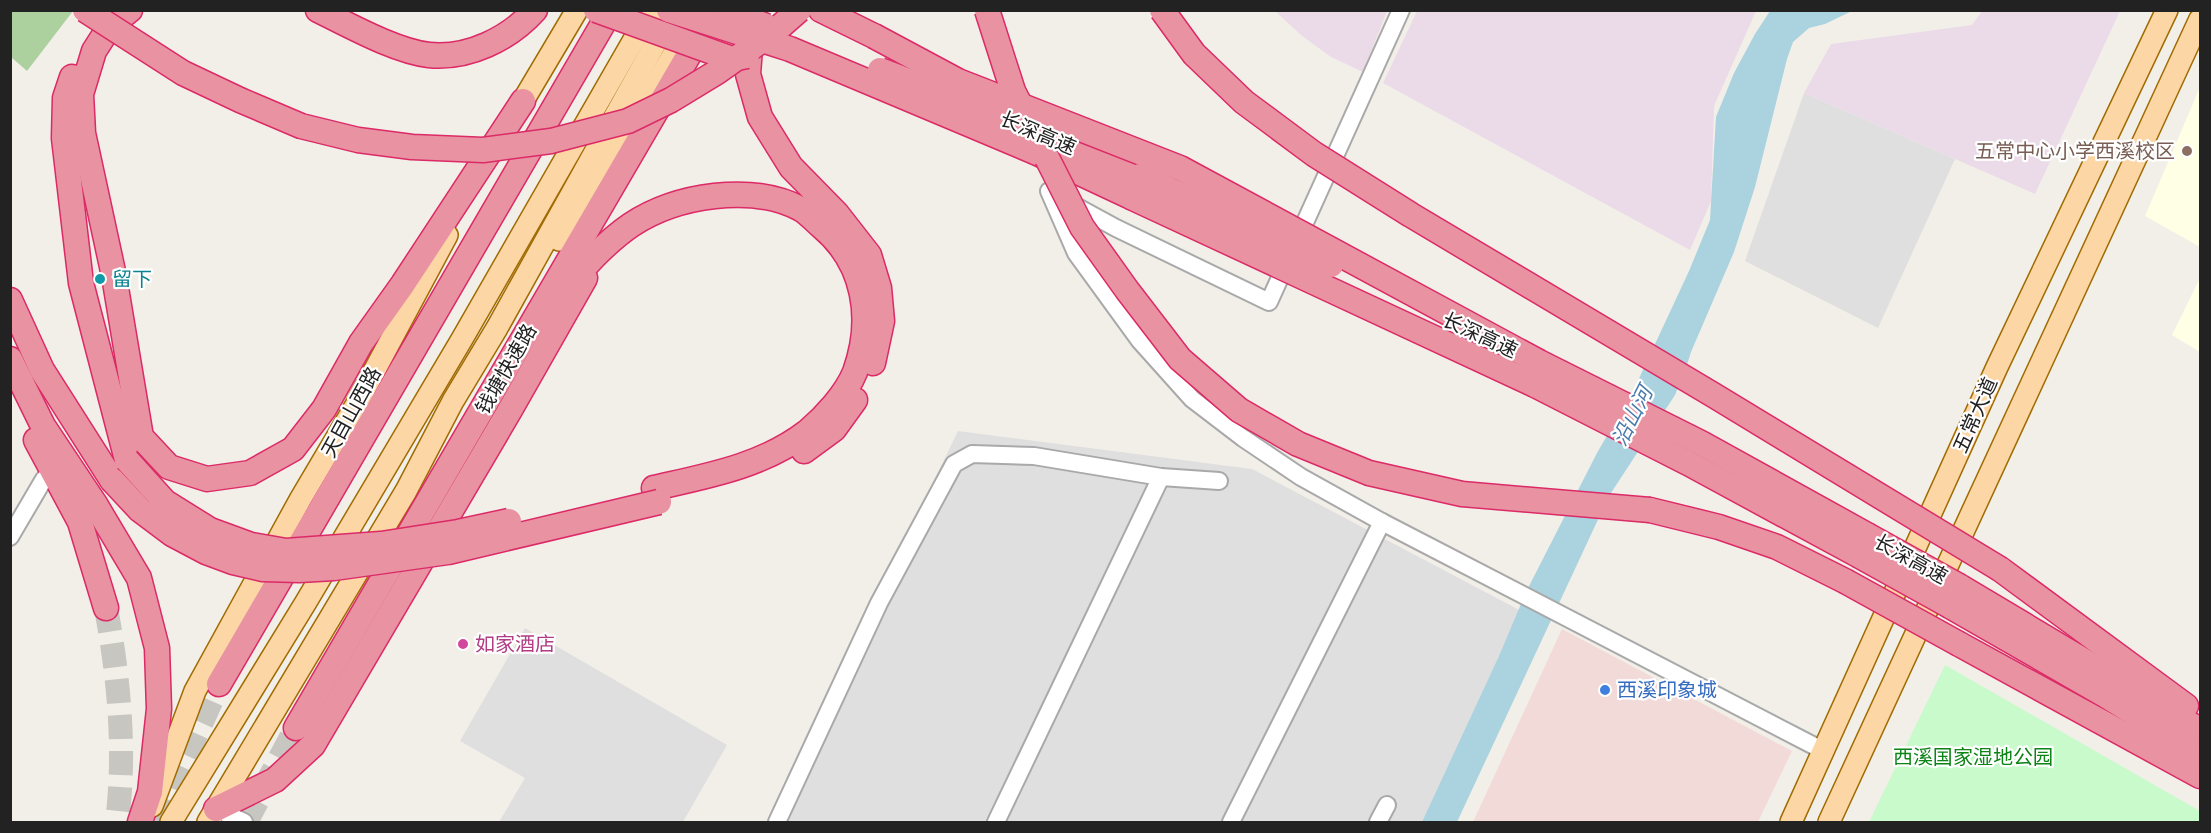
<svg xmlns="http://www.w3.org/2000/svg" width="2211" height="833" font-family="Cabin,'Noto Sans SC',sans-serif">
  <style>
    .residential { fill: #e0dfdf }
    .commercial { fill: #f2dad9 }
    .industrial { fill: #ebdbe8 }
    .education { fill: #ffffe5 }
    .forest { fill: #add19e }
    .park { fill: #c8facc }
    .water { fill: #aad3df }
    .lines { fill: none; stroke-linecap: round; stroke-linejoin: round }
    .highway-tunnel { stroke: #c8c6c1; stroke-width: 24; stroke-dasharray: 24 12; stroke-linecap: butt }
    .minor-casing { stroke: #a9a9a9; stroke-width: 20 }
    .major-casing { stroke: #a06b00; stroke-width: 24 }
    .highway-casing { stroke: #dc2a67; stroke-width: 27 }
    .minor { stroke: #fff; stroke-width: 16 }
    .major { stroke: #fcd6a4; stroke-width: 21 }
    .highway { stroke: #e892a2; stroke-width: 24 }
    .highway-bridge-casing { stroke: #dc2a67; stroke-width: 27; stroke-linecap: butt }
    .highway-bridge { stroke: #e892a2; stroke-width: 24 }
    .education-dot { fill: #8d6e63; stroke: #fff; stroke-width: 2 }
    .culture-dot { fill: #0f9aa8; stroke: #fff; stroke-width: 2 }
    .hotel-dot { fill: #d1479c; stroke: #fff; stroke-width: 2 }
    .shop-dot { fill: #3f7fe0; stroke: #fff; stroke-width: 2 }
    .labels { text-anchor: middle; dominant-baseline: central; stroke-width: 4.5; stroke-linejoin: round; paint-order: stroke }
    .street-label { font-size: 20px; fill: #222; stroke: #fff }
    .education-label { font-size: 20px; fill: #785e54; stroke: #fff; text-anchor: end }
    .culture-label { font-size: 20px; fill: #0d838f; stroke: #fff; text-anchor: start }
    .hotel-label { font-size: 20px; fill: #b23c85; stroke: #fff; text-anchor: start }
    .shop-label { font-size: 20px; fill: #366cbe; stroke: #fff; text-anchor: start }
    .park-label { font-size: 20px; fill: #0c8416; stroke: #fff }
    .water-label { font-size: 21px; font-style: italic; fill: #4a7aab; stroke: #fff }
  </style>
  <rect width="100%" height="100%" fill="#f2efe9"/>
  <g class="residential">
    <path d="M1804 93 1955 159 1878 328 1745 261Z"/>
    <path d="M958 431 1252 469 1527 614 1430 822H775L798 761Z"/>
    <path d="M525 628 727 745 683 822H499L525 778 460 741Z"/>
  </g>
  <path class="commercial" d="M1562 629 1792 751 1758 822H1473Z"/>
  <g class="industrial">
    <path d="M1275 11H1387L1363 72 1331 57 1301 35Z"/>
    <path d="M1417 11H1756L1714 106 1711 201 1690 250 1383 83Z"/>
    <path d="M1982 11H2120L2035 194 1804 93 1831 44 1972 25Z"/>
  </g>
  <g class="education">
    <path d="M2200 87V247L2145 216Z"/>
    <path d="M2200 278V352L2172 335Z"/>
  </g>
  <path class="forest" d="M11 10 73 11 27 71 11 57Z"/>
  <path class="park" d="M1945 665 2200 811V822H1869Z"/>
  <path class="water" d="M1770 11H1852L1825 24 1809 28 1793 42 1787 59 1755 187 1734 252 1691 352 1686 368 1675 395 1609 496 1457 822H1422L1499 656 1526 592 1597 453 1635 387 1689 271 1710 220 1716 117 1734 73 1755 34Z"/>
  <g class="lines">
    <g class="highway-tunnel">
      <path d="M106 608C119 679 126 750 117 822"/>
      <path d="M159 822 175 781 219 684"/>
      <path d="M246 822 296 728"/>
    </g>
    <defs>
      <g id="minor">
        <path d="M1049 191 1076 253 1140 341 1192 399 1243 438 1301 477 1382 522 1824 751"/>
        <path d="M1070 203 1116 228 1269 302 1401 10"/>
        <path d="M10 537 44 479"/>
        <path d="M216 809 244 822"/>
        <path d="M777 822 879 603 954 464 972 454 1034 456 1161 477 1219 481"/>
        <path d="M996 822 1161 477"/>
        <path d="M1231 822 1382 522"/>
        <path d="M1378 822 1387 805"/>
      </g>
      <g id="major">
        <path d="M514 116 577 10"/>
        <path d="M559 240 603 172 690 27"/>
        <path d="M152 806 195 691 301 498 356 405 447 235"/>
        <path d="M171 822 306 602 462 339 651 10"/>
        <path d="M208 822 406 491 453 401 497 328 669 19"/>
        <path d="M1791 822 1997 367 2167 10"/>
        <path d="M1829 822 2200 19"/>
      </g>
      <g id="highway">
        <path d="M130 10 110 26 94 51 81 94 83 133 114 276 141 437 169 467 207 479 250 473 293 449 324 409 361 343 403 284 523 101"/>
        <path d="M318 10C349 25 395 51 429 55 468 59 509 39 535 10"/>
        <path d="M821 10 874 36"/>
        <path d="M751 36 748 74 760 117 791 167 837 214 869 255 879 288 882 321 873 363"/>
        <path d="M72 77 65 98 64 138 81 283 127 460"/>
        <path d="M1021 125 1140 176"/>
        <path d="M1035 152 1131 197"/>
        <path d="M566 288C585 266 606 242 631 225 676 195 752 183 801 209 808 213 815 221 822 227 865 263 874 319 855 372 846 394 825 417 807 432 763 466 707 476 654 488"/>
        <path d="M10 300 42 370 112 480"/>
        <path d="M10 359 43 426 95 504 139 578 157 648 159 709 150 792 140 822"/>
        <path d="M1539 362 1701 443 1867 535"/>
        <path d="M1535 385 1688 463 1858 555"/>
        <path d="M36 440 80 522 106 608"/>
        <path d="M804 451 834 429 855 400"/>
        <path d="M1650 510 1719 527 1777 547 1845 581"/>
        <path d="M2000 569 2186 706"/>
        <path d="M1959 586 2200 730"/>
        <path d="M1950 606 2105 695 2200 754"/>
        <path d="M1959 644 2200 776"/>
        <path d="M219 684 611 10"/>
        <path d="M296 728 715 10"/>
        <path d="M216 809 275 780 313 745 510 410 585 278"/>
      </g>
    </defs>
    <use href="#minor" class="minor-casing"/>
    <use href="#major" class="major-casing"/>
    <use href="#highway" class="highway-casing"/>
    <use href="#minor" class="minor"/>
    <use href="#major" class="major"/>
    <use href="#highway" class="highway"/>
    <defs>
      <g id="highway-bridge">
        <path d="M85 10 183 73 240 100 301 126 358 140 412 147 483 150 551 141 628 121 671 100 717 72 775 31 799 10"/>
        <path d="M596 10 732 59 747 56"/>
        <path d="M669 10 790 49 1035 152"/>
        <path d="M726 10 766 26"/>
        <path d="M987 10 1013 91 1082 227 1127 290 1180 359 1239 410 1298 444 1369 473 1462 494 1650 510"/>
        <path d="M1162 10 1194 54 1244 102 1314 154 1411 215 1715 396 2000 569"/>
        <path d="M874 36 958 81 1180 168 1539 362"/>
        <path d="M880 70 1015 122"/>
        <path d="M1140 176 1331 265"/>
        <path d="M1131 197 1535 385"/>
        <path d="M127 460 165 502 210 530 251 545 286 551 381 544 458 532 509 521"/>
        <path d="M112 480 140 510 172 534 206 552 233 562 263 569 299 570 334 568 448 552 659 502"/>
        <path d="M1867 535 1959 586"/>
        <path d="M1858 555 1950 606"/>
        <path d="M1845 581 1959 644"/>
      </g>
    </defs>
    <use href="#highway-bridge" class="highway-bridge-casing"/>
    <use href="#highway-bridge" class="highway-bridge"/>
  </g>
  <circle class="education-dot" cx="2187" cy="151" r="6"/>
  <circle class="culture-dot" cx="100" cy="279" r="6"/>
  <circle class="hotel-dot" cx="463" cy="644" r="6"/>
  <circle class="shop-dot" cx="1605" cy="690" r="6"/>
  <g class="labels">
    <g class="street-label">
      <text transform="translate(1038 133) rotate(23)">长深高速</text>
      <text transform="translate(1480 335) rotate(25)">长深高速</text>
      <text transform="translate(506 369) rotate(-60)">钱塘快速路</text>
      <text transform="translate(351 412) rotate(-61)">天目山西路</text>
      <text transform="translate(1975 415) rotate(-66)">五常大道</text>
      <text transform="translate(1911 559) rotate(29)">长深高速</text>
    </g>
    <g class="education-label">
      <text x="2175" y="151">五常中心小学西溪校区</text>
    </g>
    <g class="culture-label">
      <text x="112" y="279">留下</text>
    </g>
    <g class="hotel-label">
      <text x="475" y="644">如家酒店</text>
    </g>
    <g class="shop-label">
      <text x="1617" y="690">西溪印象城</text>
    </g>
    <g class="park-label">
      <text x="1973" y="757">西溪国家湿地公园</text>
    </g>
    <g class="water-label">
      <text transform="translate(1632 416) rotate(-63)">沿山河</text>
    </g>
  </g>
  <rect width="2211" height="833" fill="none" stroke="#222222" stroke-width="24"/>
</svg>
